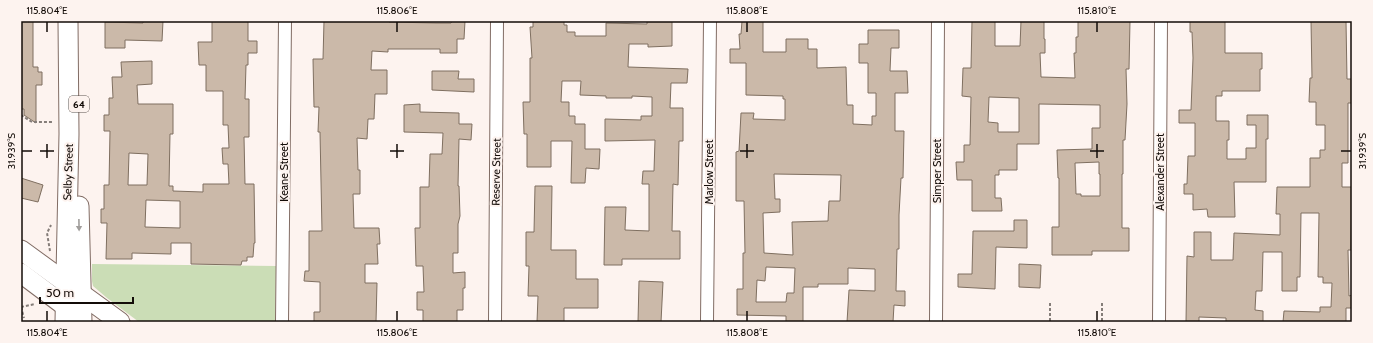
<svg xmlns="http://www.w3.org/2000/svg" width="1373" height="343" font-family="Cabin,sans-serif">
	<rect width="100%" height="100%" fill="#fdf3ef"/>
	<path fill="#cbddb6" d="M92,264L276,266L275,322H139L107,298L93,286L92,281Z"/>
	<g fill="#cbb9a9" stroke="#7f6f60" fill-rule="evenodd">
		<path d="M21,21H33V67H38V72H42V85H36V123L24,115V109H21Z"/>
		<path d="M143,21H163L162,41L125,40V48H105V22L143,23Z"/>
		<path d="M212,21H248V41H257V53H248V65H246L245,99H249V137H244L245,184H254L255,243H254L253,257H247V261H242L241,265L191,264V243H171V254L132,253V259H106L107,223H101V209H104V185H109L110,131H104V115H109V98H113L112,77H122L121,62L152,61V84L137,85L138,104H173V134H170L169,186H173V191L203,192V184H229L228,164H223L222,148H229L228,125H223V91H206V65H199L198,42H212ZM129,153L148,154L147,185H128ZM146,200L180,201V228L145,227Z"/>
		<path d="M324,21H389V22L436,23H451L452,21H465L464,39H457V53H440V49H388V52L372,51L371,70H387V94H375L374,119H368L367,139L357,138L358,170H360V194H353L354,228H379L380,244H377L378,264H365V283H377L376,322H314V312H320V282L304,281L305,271H309V231H322L320,132H318L319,107H314L313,59H323Z"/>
		<path d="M533,21H564V25H567V32H575V36H606V23L647,24V21H672V46L648,47V44H629L628,67L688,69L687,83H671L670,108H683V141H679L678,185L673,184L672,231H680V259H622V265H604L605,207H626L625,230L649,231V184H642L643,171H654L655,140L605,141V119L641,120V116H652V97L632,96V98H606V96L580,95L581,81H562L561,102H569V116H575V124H585V149H600L599,169L586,168L585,183H571L572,141H551V167H527V134H524L523,102H530V58H532L530,27H533Z"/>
		<path d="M742,21H763V52H786V39H808V49H817V68L846,67L847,105H853V124L872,125V116H876V93H868V63H859V44H868V30H899V48H891L890,71H907L908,93H895V131H904L903,178H901L899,215V249H897L896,291H905V306L894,305L893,322H847L849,290L875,291V269L848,268V284H818V287H803V322H786V316L737,315V289H743V253H745L744,201H736V152L739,151L741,113H754L753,119L785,120V99H783V96L746,95V63H730V49H740L739,34H741ZM774,174L841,175L840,201H829L828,221L792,222L793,255L764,253L763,213L780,212V199H775ZM766,267L795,268L794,293H787L786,302H756L757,280L765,281Z"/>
		<path d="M972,21H995V46H1020L1021,21H1044V39H1045V53H1040L1041,77L1075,78L1074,53H1076V37H1078V21H1130L1129,69H1126L1127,104L1125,140H1123V174H1122V228H1129V251H1092V255H1052V227H1059V178H1058L1057,150L1092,149V128H1100V105L1039,104V144H1017V170H999V175H995V198H1001L1002,211H972V180H957L956,162H964V145H970L971,97L962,96L963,68H971ZM989,97L1019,98V132H998V123L988,122ZM1099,162V174H1100V196H1081V194H1076L1075,163Z"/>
		<path d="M1190,21H1225V53H1262V69H1260V91H1222V96H1216V121H1229V140H1227V159H1246V148H1256V125H1247V115H1268V139H1266V182H1234L1235,217H1208L1207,209L1193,210V194H1184V184H1187L1188,156H1195V123H1179V110H1191L1193,58L1192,32H1190Z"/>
		<path d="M1311,21H1346L1347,79H1352V103H1348V163H1342V187H1352L1351,250H1348L1349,296L1352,295V308H1346V322H1283L1284,311L1320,312V307H1331L1332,283H1323V277H1318L1319,213H1301L1300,277H1297V291H1282V252H1263L1262,291H1256L1255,310L1263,311V322H1226V318L1199,317V322H1186L1187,256L1194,257V232H1211V260H1233L1234,233L1280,235V214H1276L1277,187H1310V158H1320V150H1325V125H1316V102H1309L1310,78H1312Z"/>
		<path d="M432,71H459L458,79H474V92L432,90Z"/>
		<path d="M420,104V112L459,113V124H472L471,140L459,139L458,186H459L460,216L458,224V253H453V273L465,272V288H463V310H457V322H423V310H417V292H424L423,266H416L415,228H420V187H429L430,154H442L443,133L404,132V105Z"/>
		<path d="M21,178L43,185L38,202L21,198Z"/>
		<path d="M535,186H552L551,250H576V279H598V308H564V322H537L538,296H528L529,266H526V232H534Z"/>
		<path d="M1014,220H1027V248L996,247L995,289L958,287V274H972L973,231H1014Z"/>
		<path d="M1019,264L1041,265L1040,288L1019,287Z"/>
		<path d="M639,281L663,282L661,322H638Z"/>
	</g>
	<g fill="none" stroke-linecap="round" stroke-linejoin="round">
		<defs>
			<g id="street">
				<path d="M282,322L285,21"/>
				<path d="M495,322L497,21"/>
				<path d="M707,322L710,21"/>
				<path d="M936,322L938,21"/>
				<path d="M1159,322L1161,21"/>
			</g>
			<g id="primary">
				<path d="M79,206L82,322"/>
				<path d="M21,250L120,322"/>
				<path d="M21,273L73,312"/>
				<path d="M65,322L69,134L68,21"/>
			</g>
		</defs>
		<use href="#street" stroke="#816c64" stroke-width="14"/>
		<use href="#primary" stroke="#816c64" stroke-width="21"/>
		<g stroke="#857d79" stroke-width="2" stroke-dasharray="3 2" stroke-linecap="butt">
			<path d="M21,115L32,122H53"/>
			<path d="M50,251L47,233L51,225"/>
			<path d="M1050,303V322"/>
			<path d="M1102,303V322"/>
			<path d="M21,307L35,304"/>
			<path d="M21,307L24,318"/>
		</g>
		<use href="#street" stroke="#fff" stroke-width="12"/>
		<use href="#primary" stroke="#fff" stroke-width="19"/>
	</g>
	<defs><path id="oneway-solid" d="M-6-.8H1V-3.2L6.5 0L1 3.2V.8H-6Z"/></defs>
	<use fill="#a19e9c" href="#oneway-solid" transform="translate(79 225) rotate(89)"/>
	<path fill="none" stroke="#130c08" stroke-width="1.5" d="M47,22V32M397,22V32M747,22V32M1097,22V32M47,144V158M397,144V158M747,144V158M1097,144V158M22,151H32M40,151H54M390,151H404M740,151H754M1090,151H1104M1341,151H1351M47,311V321M397,311V321M747,311V321M1097,311V321"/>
	<g text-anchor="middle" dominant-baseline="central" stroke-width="4" stroke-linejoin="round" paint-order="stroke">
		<rect fill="#fdf3ef" stroke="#59514d" stroke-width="1" x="69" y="96" width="20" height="16" rx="3"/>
		<g font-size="10" font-weight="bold" fill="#130c08">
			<text x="79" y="104">64</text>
		</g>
		<g font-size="11" fill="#130c08" stroke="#fdf3ef">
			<text transform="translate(937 171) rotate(-90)">Simper Street</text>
			<text transform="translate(68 172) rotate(-88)">Selby Street</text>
			<text transform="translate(284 172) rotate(-90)">Keane Street</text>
			<text transform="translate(496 172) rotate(-89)">Reserve Street</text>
			<text transform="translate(709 172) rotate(-90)">Marlow Street</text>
			<text transform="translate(1160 172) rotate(-90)">Alexander Street</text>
		</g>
	</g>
	<rect width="1373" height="343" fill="none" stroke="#fdf3ef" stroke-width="44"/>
	<path d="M40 297v6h93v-6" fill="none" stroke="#130c08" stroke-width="2"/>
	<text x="46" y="297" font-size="12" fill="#130c08" stroke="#fdf3ef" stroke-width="3" paint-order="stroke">50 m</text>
	<rect x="22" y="22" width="1329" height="299" fill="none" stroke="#130c08" stroke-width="1.5"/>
	<g font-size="10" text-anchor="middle" fill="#130c08">
		<text x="47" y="14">115.804°E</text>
		<text x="397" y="14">115.806°E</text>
		<text x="747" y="14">115.808°E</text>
		<text x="1097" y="14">115.810°E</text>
		<text transform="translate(11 151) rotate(-90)" y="4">31.939°S</text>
		<text transform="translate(1362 151) rotate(-90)" y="4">31.939°S</text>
		<text x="47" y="336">115.804°E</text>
		<text x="397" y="336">115.806°E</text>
		<text x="747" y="336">115.808°E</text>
		<text x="1097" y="336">115.810°E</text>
	</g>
</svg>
